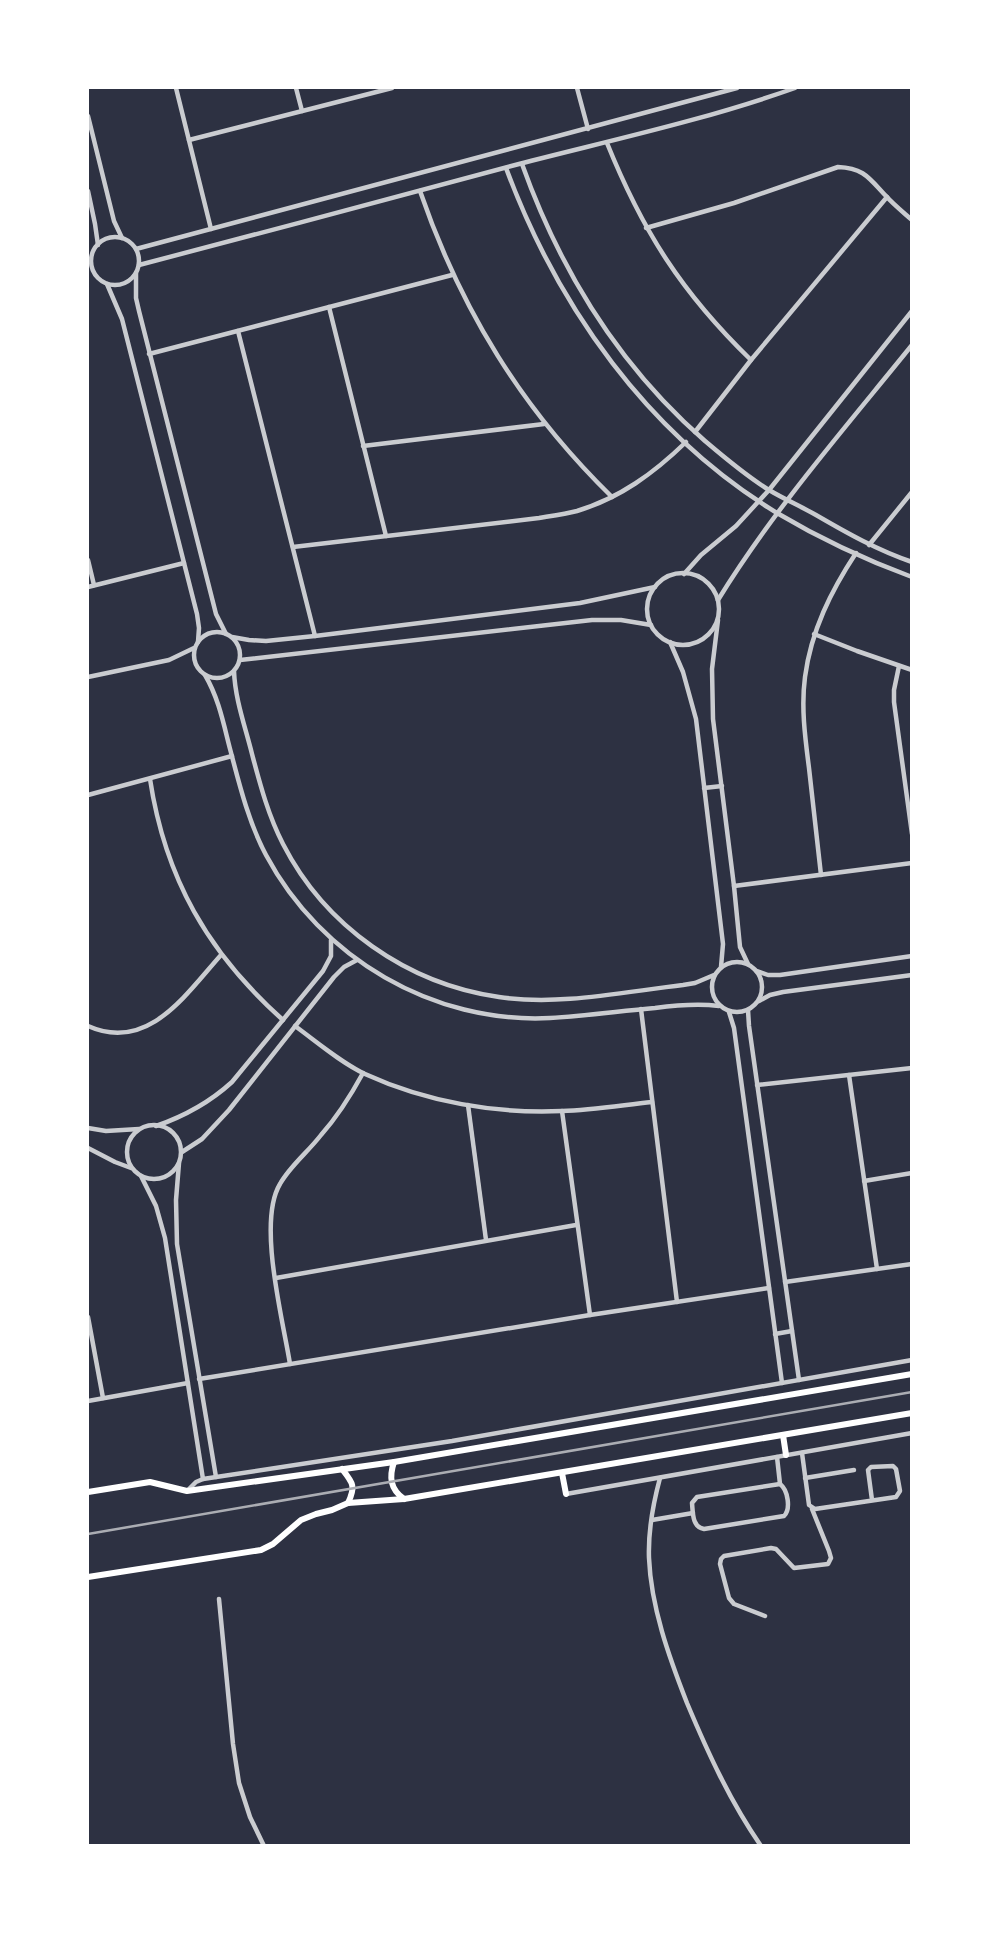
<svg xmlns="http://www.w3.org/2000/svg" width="999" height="1933" font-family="'PT Sans Narrow',sans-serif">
	<rect width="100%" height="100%" fill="#2d3142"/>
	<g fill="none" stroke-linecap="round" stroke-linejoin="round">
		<g stroke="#caccd0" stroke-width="4.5">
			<path d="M176,88L211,229"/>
			<path d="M296,88L302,111"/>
			<path d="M577,88L588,129"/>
			<path d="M88,116L114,221L122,238"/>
			<path d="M189,140L392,88"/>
			<path d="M607,143C643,232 682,293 751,360"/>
			<path d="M522,164C560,270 619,366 705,441C725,458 746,476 769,490C784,499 800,506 816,515C847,533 877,550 912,562"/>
			<path d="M506,168C558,308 648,434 777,513C819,538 866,560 912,577"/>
			<path d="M88,191L95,224L98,245"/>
			<path d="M420,191C461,310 522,409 612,497"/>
			<path d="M646,228L734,203L838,167C864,168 869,178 886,196C894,205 903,212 912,220"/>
			<circle cx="115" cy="261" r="24"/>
			<path d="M136,249L737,88"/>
			<path d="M139,265C266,232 392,198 519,164C612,140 705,120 795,88"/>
			<path d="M136,273V298L139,311L216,614L226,634"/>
			<path d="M107,284L122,319L197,614L199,628L198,642"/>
			<path d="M329,307L386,536"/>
			<path d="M238,331L315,636"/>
			<path d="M149,354L452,275"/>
			<path d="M695,432L751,360L887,197"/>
			<path d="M363,446L544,424"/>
			<path d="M869,545L912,492"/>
			<path d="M293,547L539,518C551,516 565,514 577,511C620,498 654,473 686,442"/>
			<path d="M88,560L94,585"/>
			<circle cx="683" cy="609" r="36"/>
			<path d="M684,574L701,555L736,526L769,490L912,311"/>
			<path d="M88,587L184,563"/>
			<path d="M718,600C774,509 845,428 912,345"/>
			<path d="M718,620L712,669L713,719L734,886L740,947L748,964"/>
			<circle cx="217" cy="655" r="23"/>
			<path d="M814,634L857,651L912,670"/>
			<path d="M232,637L249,640L266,641L315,636L580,603L655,587"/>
			<path d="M670,642L683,672L696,719L723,944L721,967"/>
			<path d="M240,660L592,620H621L651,625"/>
			<path d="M899,666L894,690V702L912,834"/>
			<path d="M234,671C235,699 245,726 252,754C260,784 268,815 283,844C325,926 407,984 499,997C559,1006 623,992 683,985L695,983L714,975"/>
			<path d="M205,675C218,697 223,721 229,745C239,783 248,821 266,855C321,958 433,1024 550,1018C585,1016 620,1011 655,1008C677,1005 697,1003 719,1006"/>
			<path d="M88,677L169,660L194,648"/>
			<path d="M150,779C165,878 208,953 283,1020"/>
			<path d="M704,788L722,786"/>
			<path d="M88,795L232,756"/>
			<path d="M821,875C817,839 813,804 809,768C805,737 801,707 805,677C811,631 831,591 856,553"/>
			<path d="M734,886L912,863"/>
			<circle cx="737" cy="987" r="25"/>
			<path d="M757,971L768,975H780L912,956"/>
			<path d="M759,1001L770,995L783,992L912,975"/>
			<path d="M641,1009L677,1302"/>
			<path d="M748,1010L749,1026L799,1380"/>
			<path d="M729,1012L734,1028L782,1383"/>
			<path d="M88,1026C148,1053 186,994 221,955"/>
			<path d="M295,1026C317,1042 340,1062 365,1074C426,1102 496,1114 562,1111C592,1110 623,1105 652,1102"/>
			<path d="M849,1075L877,1269"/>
			<path d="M757,1085L912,1068"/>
			<path d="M468,1105L486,1240"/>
			<path d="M562,1111L590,1315"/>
			<circle cx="154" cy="1152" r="27"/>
			<path d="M156,1126C185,1116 209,1103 232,1082L323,971L331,956V940"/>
			<path d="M88,1128L106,1131L139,1129"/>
			<path d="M88,1148L115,1162L131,1168"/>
			<path d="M182,1152L202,1139L229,1110L334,977L344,967L357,960"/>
			<path d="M179,1163L176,1200L177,1244L216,1477"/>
			<path d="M141,1176L156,1206L165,1238L203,1479"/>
			<path d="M864,1181L912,1173"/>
			<path d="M276,1278L576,1225"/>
			<path d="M785,1282L912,1264"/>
			<path d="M88,1317L103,1398"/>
			<path d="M775,1334L792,1331"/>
			<path d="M290,1364C283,1320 257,1222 280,1184C290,1166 308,1152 321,1135C338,1116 351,1095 363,1073"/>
			<path d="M199,1379L590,1315L769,1288"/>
			<path d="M88,1401L188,1383"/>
			<path d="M802,1453L809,1505L815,1509L896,1497L900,1491L896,1469L893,1466L871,1467L868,1470L872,1500"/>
			<path d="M777,1457L780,1484"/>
			<path d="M660,1478C653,1504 648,1531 649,1558C651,1607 669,1657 687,1703C708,1753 730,1801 761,1846"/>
			<path d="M805,1478L854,1470"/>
			<path d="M780,1484C788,1490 791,1509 784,1516L704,1529C692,1527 693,1513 692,1503L697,1497Z"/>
			<path d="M188,1490L196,1482L203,1479L452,1441L912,1360"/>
			<path d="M566,1494L912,1433"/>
			<path d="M652,1520L693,1513"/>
			<path d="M219,1599L233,1744L239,1783L250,1817L264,1846"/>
			<path d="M765,1616L734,1604L729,1598L720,1564L721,1559L724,1556L771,1548L776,1549L794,1568L828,1564L831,1558L829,1551L812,1509"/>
		</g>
		<g stroke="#fff" stroke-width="6">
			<path d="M783,1435L786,1455"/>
			<path d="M394,1462C389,1477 390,1489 404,1499"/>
			<path d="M342,1469C353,1483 356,1486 348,1503"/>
			<path d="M562,1473L566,1494"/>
			<path d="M88,1492L150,1482L187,1491L394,1462L912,1374"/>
			<path d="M88,1577L261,1550L273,1544L301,1520L316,1514L332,1510L348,1503L404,1499L912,1413"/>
		</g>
		<path stroke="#abadb3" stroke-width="2.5" d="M88,1534L912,1392"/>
	</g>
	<rect width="999" height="1933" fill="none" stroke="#ffffff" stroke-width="178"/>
</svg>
